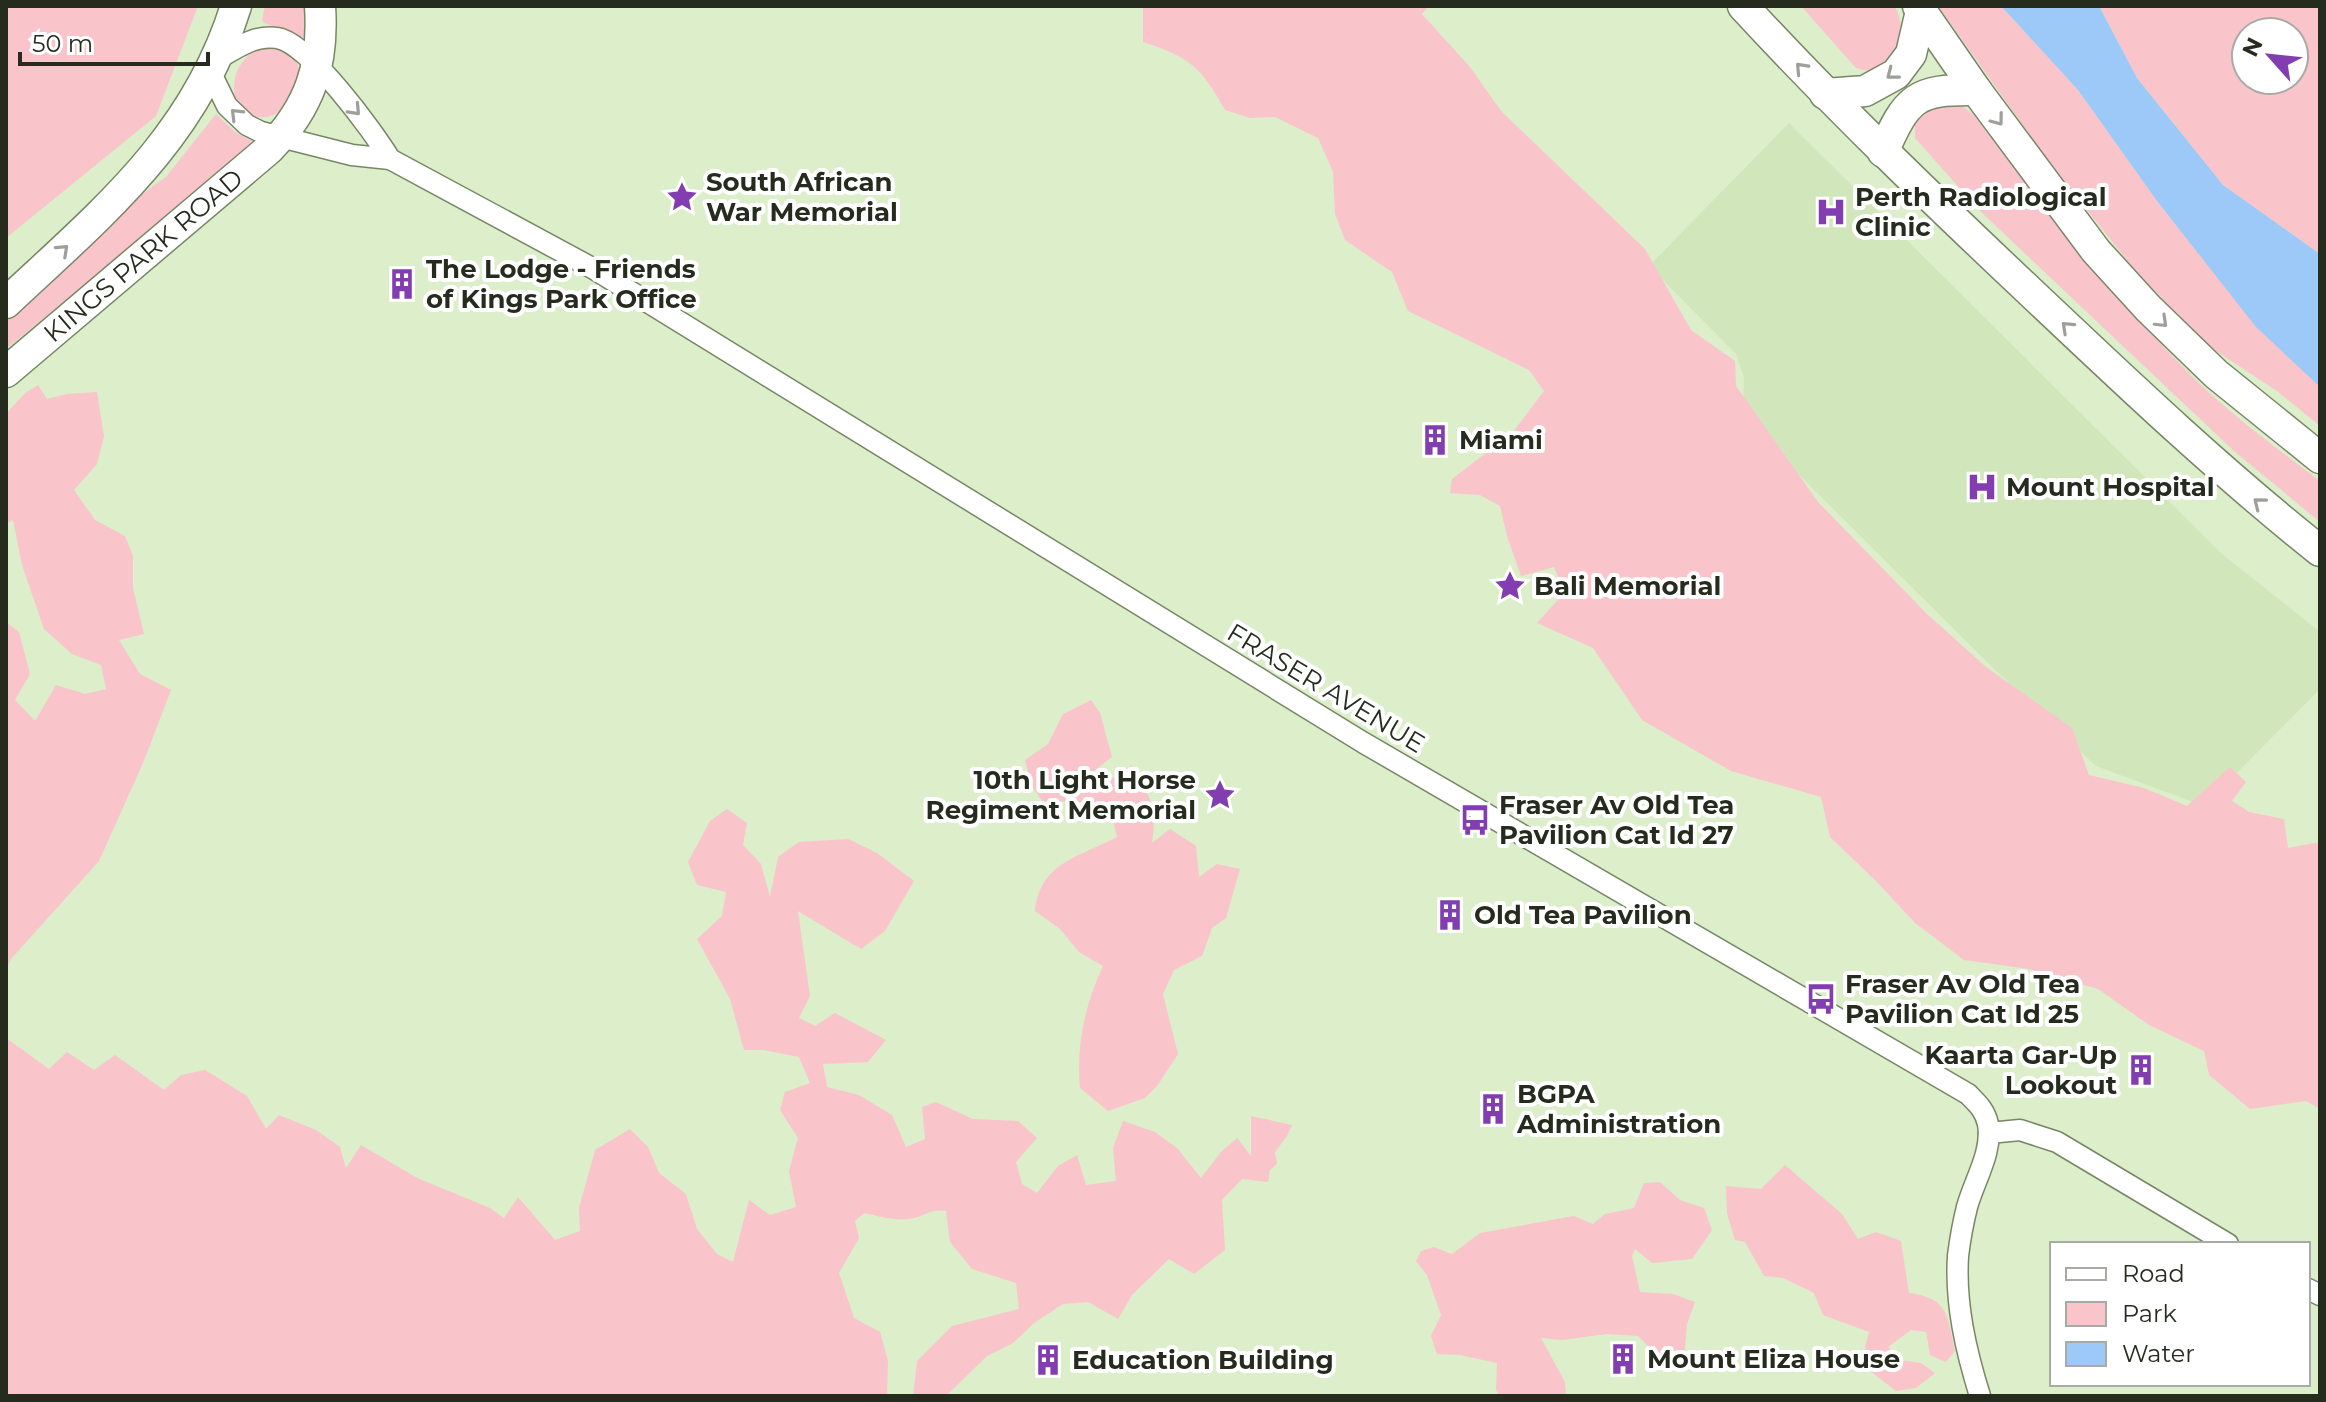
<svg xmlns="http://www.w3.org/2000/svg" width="2326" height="1402" font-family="Montserrat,sans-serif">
	<rect width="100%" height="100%" fill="#dceeca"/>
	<path fill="#d1e6bb" d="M1789,123L2222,554L2320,632V689L2204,806L2096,766L1983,658L1743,419L1744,377L1736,354L1649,266Z"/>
	<g fill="#fac4cb" fill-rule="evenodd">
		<path d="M6,6H198L156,116L6,238Z"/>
		<path d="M265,6H306V38L264,23L262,20Z"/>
		<path d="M1143,6H1429L1422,14L1470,67L1501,111L1645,249L1691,330L1735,361L1736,386L1818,502L1927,614L1986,667L2072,728L2089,775L2144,788L2187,806L2230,767L2246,782L2232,801L2249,812L2284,819L2288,848L2320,842V1109L2306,1101L2250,1109L2209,1075L2204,1051L2149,1025L2098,989L2029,969L1964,960L1915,923L1876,881L1830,837L1821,797L1731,771L1642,720L1593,648L1537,623L1565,592L1554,567L1521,576L1507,536L1500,506L1480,495L1450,493L1452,479L1513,432L1544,391L1529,370L1408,311L1392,272L1345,240L1335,214L1333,172L1318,138L1275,117L1250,118L1225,110C1201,67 1190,57 1143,42Z"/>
		<path d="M1801,6H1895C1908,38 1902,55 1872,72L1856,68Z"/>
		<path d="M1938,6H2001L2078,90L2157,201L2256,326L2320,387V426L2277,391L2207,345L2135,270L2057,173Z"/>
		<path d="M2099,6H2320V254L2223,185L2137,78ZM2246,32H2294V80H2246Z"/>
		<path d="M270,45C277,48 288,50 293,56C313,78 278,143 237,106C228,77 240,53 270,45Z"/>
		<path d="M1958,103L1974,115C2041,202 2107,289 2184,368C2224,410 2274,446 2320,481V522L2234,451L1980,211L1915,138V121L1928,105Z"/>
		<path d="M216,114L235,132L252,141L249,149L6,349V322L138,197L166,177Z"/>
		<path d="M38,385L47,399L67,394L97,392L104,436L97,464L74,490L95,520L125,536L133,556V588L144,634L119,640L140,674L171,690L143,763L99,861L11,959L6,970V622L19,632L30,674L15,700L35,721L56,685L85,694L106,689L101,665L72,654L44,629L22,565L13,520L6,524V414L25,393Z"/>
		<path d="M1091,700L1100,713L1112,757L1091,773L1118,779L1131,765C1150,795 1157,807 1152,843L1170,829L1196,846L1199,877L1217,864L1240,869L1226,918L1212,928L1202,956L1174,970L1163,994L1178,1054L1157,1086L1145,1098L1108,1111L1080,1088C1076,1045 1085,1005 1103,966L1079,952L1060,929L1035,911C1040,862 1080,857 1117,837L1112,817L1071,798L1047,808L1031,785L1025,760L1048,744L1063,714Z"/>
		<path d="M727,809L747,823L743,845L761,864L770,897L778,857L799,842L848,839L877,853L914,881L885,931L861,949L798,911L810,996L799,1018L815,1026L835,1013L886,1040L868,1062L823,1064L827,1087L859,1095L892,1115L906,1147L925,1139L922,1107L936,1102L973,1119L1018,1121L1037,1138L1016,1162L1022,1184L1037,1193L1058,1166L1077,1155L1086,1185L1116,1181L1113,1148L1123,1121L1155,1132L1177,1148L1201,1178L1221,1152L1237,1138L1251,1156V1116L1292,1125L1287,1136L1275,1152L1277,1164L1270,1170L1268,1182L1242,1179L1222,1200L1225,1250L1194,1274L1169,1259L1132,1295L1118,1319L1088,1302L1063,1304L1034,1323L1013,1343L987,1356L946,1396H913L917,1361L952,1326L1019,1309L1016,1283L972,1269L950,1242L946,1211C931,1208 923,1217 909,1219C894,1221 878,1216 864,1213L855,1221L859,1238L839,1273L854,1318L880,1332L888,1361L887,1396H6V1038L49,1069L67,1052L94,1070L115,1055L164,1090L181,1075L205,1070L247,1096L266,1129L279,1115L316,1130L340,1147L346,1168L361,1145L417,1178L490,1208L504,1218L518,1197L555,1240L580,1231L579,1208L595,1150L630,1129L648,1147L659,1173L686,1194L697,1229L717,1254L733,1262L749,1200L770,1215L796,1207L789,1171L798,1138L780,1110L785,1092L810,1083L799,1057L764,1050H744L730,999L697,939L722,916L726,892L697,885L688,862L710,821Z"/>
		<path d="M1785,1165L1842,1214L1858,1239L1876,1232L1901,1241L1909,1293C1949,1298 1947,1316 1955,1351L1946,1362L1930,1355L1926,1332L1911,1330L1888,1347L1900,1360L1921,1363L1935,1373L1916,1388L1896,1391L1870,1371L1865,1347L1869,1332L1823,1315L1814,1293L1783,1278L1764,1276L1745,1242L1735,1240L1727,1213L1726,1186L1761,1189Z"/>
		<path d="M1660,1182L1680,1200L1704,1208L1712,1230L1692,1259L1652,1263L1635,1249L1632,1256L1640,1292L1673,1294L1695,1302L1687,1324L1684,1360L1661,1359L1638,1336L1607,1334L1562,1340L1541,1338L1565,1382L1566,1396H1500L1496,1390L1497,1363L1460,1355L1437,1354L1431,1336L1441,1315L1427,1275L1416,1261L1421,1251L1434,1247L1452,1254L1480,1233L1574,1216L1593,1224L1605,1214L1634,1208L1644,1183Z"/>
	</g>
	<path fill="#9cc9f8" d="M2001,6H2099L2137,78L2223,185L2320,254V387L2256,327L2157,201L2078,90Z"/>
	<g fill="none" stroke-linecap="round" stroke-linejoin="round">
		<defs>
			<g id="minor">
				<path d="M214,61C234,50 254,34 277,38C308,42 373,131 390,159"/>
				<path d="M210,71L227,106L247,125L261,132L352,155L390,159L594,269L1364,743L1968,1094C1977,1103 1985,1110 1988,1124C1993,1152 1974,1181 1967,1207C1963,1223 1960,1240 1958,1256C1955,1304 1966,1351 1980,1396"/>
				<path d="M1989,1133L2020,1130L2057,1142L2228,1244"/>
				<path d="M2308,1289L2320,1295"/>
			</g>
			<g id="primary">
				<path d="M1743,6C1838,109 1938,205 2040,301C2131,387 2222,473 2320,551"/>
				<path d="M1918,6L1976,90L2096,251L2148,308L2216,374L2320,458"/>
				<path d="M1825,94L1865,91L1896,74L1911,54L1921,11"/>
				<path d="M1883,152C1907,98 1915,89 1976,90"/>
				<path d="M6,303C103,212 195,138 236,6"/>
				<path id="s1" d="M6,372L269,149C310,107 324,65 320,6"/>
			</g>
		</defs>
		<use href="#minor" stroke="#778766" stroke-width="23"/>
		<use href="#primary" stroke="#778766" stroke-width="33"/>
		<use href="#minor" stroke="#fff" stroke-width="20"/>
		<use href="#primary" stroke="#fff" stroke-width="30"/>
	</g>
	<defs><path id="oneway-chevron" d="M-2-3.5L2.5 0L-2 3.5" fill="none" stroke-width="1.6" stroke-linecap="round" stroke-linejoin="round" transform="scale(2)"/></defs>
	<g stroke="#9da09a">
		<use href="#oneway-chevron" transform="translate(1801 68) rotate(-133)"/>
		<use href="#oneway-chevron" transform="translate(1892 74) rotate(142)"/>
		<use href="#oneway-chevron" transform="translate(355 110) rotate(47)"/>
		<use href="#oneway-chevron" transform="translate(236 114) rotate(-135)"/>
		<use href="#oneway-chevron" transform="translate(1998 120) rotate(53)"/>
		<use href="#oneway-chevron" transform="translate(63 250) rotate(-43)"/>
		<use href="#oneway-chevron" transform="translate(2162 322) rotate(44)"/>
		<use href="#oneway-chevron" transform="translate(2067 327) rotate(-137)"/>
		<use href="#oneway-chevron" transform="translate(2259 503) rotate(-141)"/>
	</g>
	<defs>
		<symbol id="sight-bare" viewBox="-9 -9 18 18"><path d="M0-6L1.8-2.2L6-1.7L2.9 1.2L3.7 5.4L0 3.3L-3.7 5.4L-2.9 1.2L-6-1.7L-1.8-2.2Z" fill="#823db0" stroke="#fff" stroke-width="2.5" paint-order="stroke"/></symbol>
		<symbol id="hospital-bare" viewBox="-9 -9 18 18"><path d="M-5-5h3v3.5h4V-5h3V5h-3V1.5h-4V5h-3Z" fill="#823db0" stroke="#fff" stroke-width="2.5" paint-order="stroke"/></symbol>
		<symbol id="building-bare" viewBox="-9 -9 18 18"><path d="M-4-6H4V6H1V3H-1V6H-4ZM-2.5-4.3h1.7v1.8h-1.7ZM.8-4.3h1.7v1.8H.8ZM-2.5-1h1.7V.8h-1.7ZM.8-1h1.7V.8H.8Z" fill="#823db0" stroke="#fff" stroke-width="2.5" paint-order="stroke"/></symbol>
		<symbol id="bus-bare" viewBox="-9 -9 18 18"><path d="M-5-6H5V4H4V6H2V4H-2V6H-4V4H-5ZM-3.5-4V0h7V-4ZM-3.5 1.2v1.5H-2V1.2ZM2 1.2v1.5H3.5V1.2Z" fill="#823db0" stroke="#fff" stroke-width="2.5" paint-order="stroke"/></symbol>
	</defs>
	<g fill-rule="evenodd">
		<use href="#sight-bare" x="660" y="175" width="44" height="44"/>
		<use href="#hospital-bare" x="1809" y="190" width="44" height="44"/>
		<use href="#building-bare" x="380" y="262" width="44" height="44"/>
		<use href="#building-bare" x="1413" y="418" width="44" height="44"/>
		<use href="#hospital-bare" x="1960" y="465" width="44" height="44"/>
		<use href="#sight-bare" x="1488" y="564" width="44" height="44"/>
		<use href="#sight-bare" x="1198" y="773" width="44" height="44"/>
		<use href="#bus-bare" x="1453" y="798" width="44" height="44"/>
		<use href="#building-bare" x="1428" y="893" width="44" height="44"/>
		<use href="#bus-bare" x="1799" y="977" width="44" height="44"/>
		<use href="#building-bare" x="2119" y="1048" width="44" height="44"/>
		<use href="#building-bare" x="1471" y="1087" width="44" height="44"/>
		<use href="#building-bare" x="1601" y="1337" width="44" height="44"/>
		<use href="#building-bare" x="1026" y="1338" width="44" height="44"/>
	</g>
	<g text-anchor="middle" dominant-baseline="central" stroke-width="8" stroke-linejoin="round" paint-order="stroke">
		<g font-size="26" font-weight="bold" fill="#252c1e" stroke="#fff" text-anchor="start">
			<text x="706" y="182">South African<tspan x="706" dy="30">War Memorial</tspan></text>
			<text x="1855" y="197">Perth Radiological<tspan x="1855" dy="30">Clinic</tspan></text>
			<text x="426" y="269">The Lodge - Friends<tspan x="426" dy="30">of Kings Park Office</tspan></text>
			<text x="1459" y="440">Miami</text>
			<text x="2006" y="487">Mount Hospital</text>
			<text x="1534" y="586">Bali Memorial</text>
			<text x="1196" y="780" text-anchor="end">10th Light Horse<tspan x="1196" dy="30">Regiment Memorial</tspan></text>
			<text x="1499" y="805">Fraser Av Old Tea<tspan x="1499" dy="30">Pavilion Cat Id 27</tspan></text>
			<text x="1474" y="915">Old Tea Pavilion</text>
			<text x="1845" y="984">Fraser Av Old Tea<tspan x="1845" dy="30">Pavilion Cat Id 25</tspan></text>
			<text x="2117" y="1055" text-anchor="end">Kaarta Gar-Up<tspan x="2117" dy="30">Lookout</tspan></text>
			<text x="1517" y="1094">BGPA<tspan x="1517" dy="30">Administration</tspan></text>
			<text x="1647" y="1359">Mount Eliza House</text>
			<text x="1072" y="1360">Education Building</text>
		</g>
		<g font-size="26" fill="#252c1e" stroke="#fff">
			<text stroke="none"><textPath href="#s1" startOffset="180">KINGS PARK ROAD</textPath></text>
			<text transform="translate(1326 688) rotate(31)">FRASER AVENUE</text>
		</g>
	</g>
	<rect width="2326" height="1402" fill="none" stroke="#252c1e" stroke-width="16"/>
	<rect x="2050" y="1242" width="260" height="144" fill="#ffffff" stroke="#a8aba5" stroke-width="2"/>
	<rect x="2066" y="1268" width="40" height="12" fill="#ffffff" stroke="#a8aba5" stroke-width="2"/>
	<text x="2122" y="1282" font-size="24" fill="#252c1e">Road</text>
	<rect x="2066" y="1302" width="40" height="24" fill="#fac4cb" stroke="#a8aba5" stroke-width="2"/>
	<text x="2122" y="1322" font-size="24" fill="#252c1e">Park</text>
	<rect x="2066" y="1342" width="40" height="24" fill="#9cc9f8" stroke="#a8aba5" stroke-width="2"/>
	<text x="2122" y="1362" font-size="24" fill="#252c1e">Water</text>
	<g transform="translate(2270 56) rotate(297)"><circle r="38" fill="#ffffff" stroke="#a8aba5" stroke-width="2"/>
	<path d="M0-6L14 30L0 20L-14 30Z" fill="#823db0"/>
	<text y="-12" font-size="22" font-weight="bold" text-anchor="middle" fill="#252c1e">N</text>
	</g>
	<path d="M20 52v12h188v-12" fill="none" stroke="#252c1e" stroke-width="4"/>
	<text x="32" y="52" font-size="24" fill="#252c1e" stroke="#ffffff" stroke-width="6" paint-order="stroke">50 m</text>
</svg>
